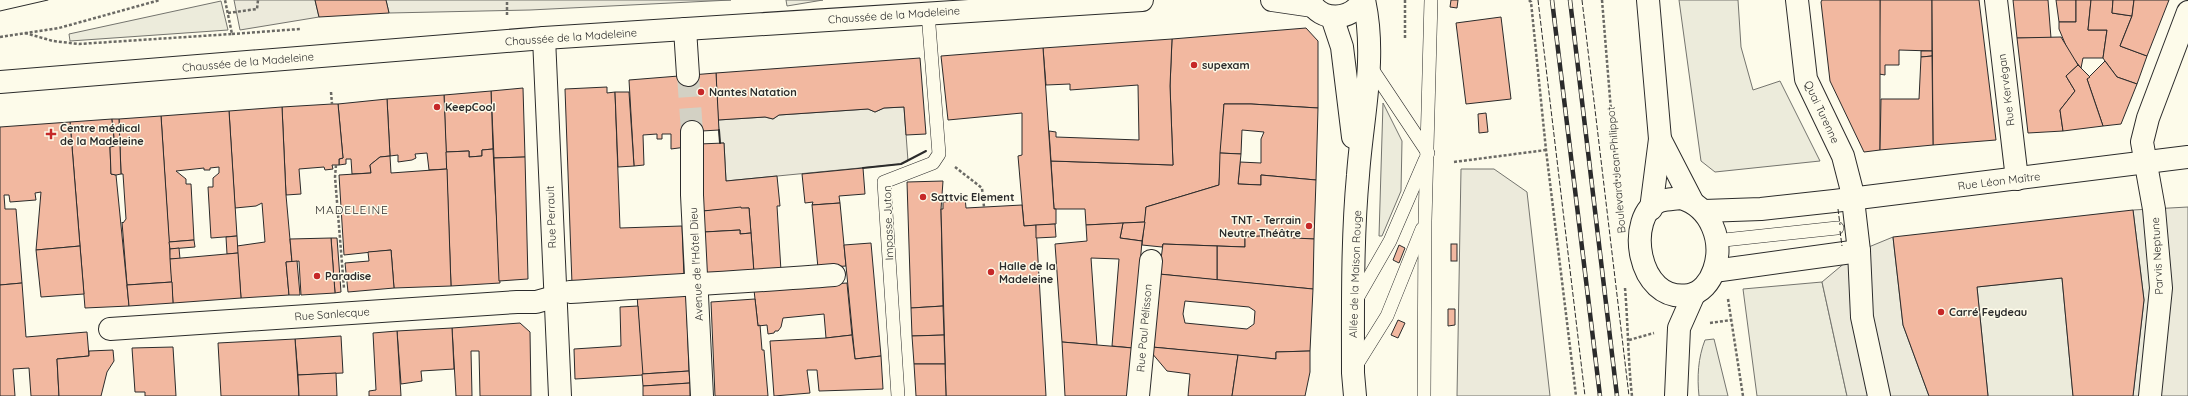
<svg xmlns="http://www.w3.org/2000/svg" width="2188" height="396" font-family="Quicksand,sans-serif">
	<rect width="100%" height="100%" fill="#fdfbea"/>
	<g fill="#ecebdb" stroke="#74746e">
		<path d="M786,0H823L787,6Z"/>
		<path d="M1679,0H1738L1741,47L1753,90L1780,81L1820,161L1715,172L1701,161Z"/>
		<path d="M221,1L228,30L70,41L69,34Z"/>
		<path d="M1383,103L1402,141L1401,191L1382,236H1379Z"/>
		<path d="M2062,278L2073,396H1988L1977,287Z"/>
		<path d="M1822,282L1847,396H1757L1743,289Z"/>
		<path d="M1714,339L1728,396H1699C1697,377 1698,358 1705,340Z"/>
	</g>
	<g fill="#eceadb" stroke="#74746e">
		<path d="M234,0H315L319,17L240,30Z"/>
		<path d="M386,0H731L530,10L389,13Z"/>
		<path d="M904,107L908,161L901,164L726,181L724,143H720L718,120L765,117L773,119L779,115L868,109L875,112L884,108Z"/>
		<path d="M1461,169H1494L1527,192L1550,396H1457Z"/>
		<path d="M2188,207V396H2133L2144,300L2133,210Z"/>
		<path d="M1893,237L1903,325L1929,396H1847L1822,282L1859,251Z"/>
	</g>
	<g fill="#f2b8a0" stroke="#2b2b2b" fill-rule="evenodd">
		<path d="M315,0H386L389,13L319,17Z"/>
		<path d="M1451,0H1458L1457,8L1450,7Z"/>
		<path d="M1880,0H1932V51L1899,50V65H1885V75L1879,74Z"/>
		<path d="M1880,0V150L1864,152L1830,81L1821,2L1822,0Z"/>
		<path d="M1932,0H1979L1996,140L1933,145Z"/>
		<path d="M2013,0H2048L2051,38H2017Z"/>
		<path d="M2056,0H2076V22H2059Z"/>
		<path d="M2076,0H2091L2088,30H2107L2103,58H2083L2081,68L2069,53L2059,29V22H2076Z"/>
		<path d="M2091,0H2113L2112,13L2132,16L2120,46L2147,56L2137,84L2117,77L2105,61L2103,58L2107,30H2088Z"/>
		<path d="M2113,0H2134L2132,16L2112,13Z"/>
		<path d="M2134,0H2169L2147,56L2120,46L2132,16Z"/>
		<path d="M1501,17L1511,99L1466,104L1456,23Z"/>
		<path d="M1306,28L1318,41V108L1251,104H1224L1219,185L1146,207L1145,222L1086,225L1085,209H1054L1051,161L1173,165L1170,86L1172,39Z"/>
		<path d="M2061,37L2078,65L2066,76L2075,91L2060,110L2063,131L2028,133L2017,38Z"/>
		<path d="M1172,39L1170,86L1173,165L1051,161L1049,131L1056,132V137L1139,140L1138,85L1070,90V84L1046,85L1043,48Z"/>
		<path d="M1043,48L1054,209H1056V224L1024,226L1018,156L1022,155V113L948,120L941,56Z"/>
		<path d="M1921,51H1932V56L1921,57Z"/>
		<path d="M1932,56L1933,145L1880,150L1881,99H1919L1921,57Z"/>
		<path d="M920,58L926,134L906,135L904,107L884,108L875,112L868,109L779,115L773,119L765,117L718,120L716,73Z"/>
		<path d="M2105,61L2117,77L2137,84L2121,124L2103,126L2087,79Z"/>
		<path d="M2078,65L2090,77L2087,79L2103,126L2063,131L2060,110L2075,91L2066,76Z"/>
		<path d="M716,73L719,130L685,132L686,147L671,149V134H662V139H657V134L643,135L644,165L634,166L629,80Z"/>
		<path d="M607,87V93L615,92L620,228L682,226L684,278L572,284L565,89Z"/>
		<path d="M523,88L525,157L494,158L491,91Z"/>
		<path d="M491,91L493,149L482,150V156L469,157V151L446,152L444,95Z"/>
		<path d="M615,92H629L634,166L618,167Z"/>
		<path d="M444,95L447,169L429,170L427,153L415,154L416,158L412,160L398,162V155L390,156L387,99Z"/>
		<path d="M387,99L390,156L380,157L370,165L371,173L352,174L351,159H346V164L339,165V159L343,158L338,104Z"/>
		<path d="M332,104H338L343,158L339,159V165H332L333,169L325,170L324,167L299,169L301,194L286,195L282,107Z"/>
		<path d="M1224,104H1251L1318,108L1316,180L1261,175V185L1238,184L1240,162L1261,163V139L1264,132L1242,130L1241,154L1220,153Z"/>
		<path d="M282,107L286,195L292,262H286L289,295L241,298L237,246L265,242L262,203L256,206L235,208L229,111Z"/>
		<path d="M229,111L237,236L211,238L208,187H213V178L219,173V167L210,168V170H204V168L176,171L186,179V184H191L194,240L169,242L161,116Z"/>
		<path d="M1486,113L1488,132L1479,133L1478,114Z"/>
		<path d="M161,116L172,282L127,285L122,222L123,223L126,219L123,174H121L119,119Z"/>
		<path d="M112,119L115,146L110,147L111,174L116,175L129,306L85,308L70,122Z"/>
		<path d="M112,119H119L121,174L116,175L111,174L110,147L115,146Z"/>
		<path d="M70,122L80,246L36,250L41,192L35,193L36,200L10,202L9,195H4L5,209H16L22,283L0,285V127Z"/>
		<path d="M724,143L726,181L777,176L780,206H777L781,271L754,273L749,208L703,211L699,144Z"/>
		<path d="M493,149L500,283L451,286L446,152L469,151V157L482,156V150Z"/>
		<path d="M1220,153L1241,154L1238,184L1261,185V175L1316,180L1314,239L1245,237V247L1163,244L1162,247L1142,245L1146,207L1219,185Z"/>
		<path d="M390,156L391,173L447,169L451,286L394,288L391,250L344,255L339,175L371,173L370,165L380,157Z"/>
		<path d="M525,157L528,279L499,281L494,158Z"/>
		<path d="M863,168L865,194L839,196L840,203L812,205L813,202L805,203L802,174Z"/>
		<path d="M943,181L941,209L943,306L911,308L907,182Z"/>
		<path d="M965,197L966,208L1022,205L1024,226L1036,225L1046,396H946L941,209H943V202L952,201V198Z"/>
		<path d="M840,203L846,266L818,268L812,205Z"/>
		<path d="M741,207V208H749L751,233L740,234V230L704,232L703,211Z"/>
		<path d="M2133,210L2144,300L2133,396H2073L2062,278L1977,287L1988,396H1929L1903,325L1893,237Z"/>
		<path d="M1145,222L1142,241L1120,238L1123,223Z"/>
		<path d="M1123,223L1120,238L1142,241L1133,348L1112,346L1119,259L1091,258L1097,345L1062,342L1055,244L1087,241L1086,225Z"/>
		<path d="M1055,224L1056,237L1036,238V225Z"/>
		<path d="M740,230V234L751,233L754,273L706,276L704,232Z"/>
		<path d="M237,236L238,253L227,254L226,237Z"/>
		<path d="M1259,236L1314,239L1313,289L1217,280V246L1245,247V237Z"/>
		<path d="M331,238H337L341,292L335,293Z"/>
		<path d="M331,238L335,293L301,295L299,261L292,262L290,239Z"/>
		<path d="M194,240L195,247L170,249L169,242Z"/>
		<path d="M871,243L881,356L855,359L844,245Z"/>
		<path d="M1163,244L1217,246V280L1159,274Z"/>
		<rect x="1451" y="244" width="6" height="17"/>
		<path d="M1399,245L1405,248L1399,263L1393,260Z"/>
		<path d="M80,246L84,294L41,297L36,250Z"/>
		<path d="M179,248L180,259H170V249Z"/>
		<path d="M391,250L394,288L348,292L345,263L369,261L368,252Z"/>
		<path d="M238,253L241,298L173,303L170,259Z"/>
		<path d="M297,261L300,295H289L286,262Z"/>
		<path d="M1159,274L1313,289L1310,351L1276,352V359L1152,347ZM1185,301L1249,307L1255,311L1254,324L1247,329L1185,323L1183,314Z"/>
		<path d="M172,282L173,303L129,306L127,285Z"/>
		<path d="M22,283L26,337L87,332L89,356L57,359L59,396H31L29,368L13,369L15,396H0V285Z"/>
		<path d="M847,283L852,335L826,338L824,314L783,318L781,327L778,331H775L774,333L768,334L767,325L758,326L754,290Z"/>
		<path d="M686,290L689,371L642,374L637,294Z"/>
		<path d="M755,299L758,326L760,325L762,350H764L768,396H715L711,302Z"/>
		<path d="M638,306L643,375L575,379L574,349L621,346L620,307Z"/>
		<path d="M943,306L944,335L912,336L911,308Z"/>
		<path d="M1448,309H1455V325L1448,326Z"/>
		<path d="M1398,320L1405,323L1398,338L1391,335Z"/>
		<path d="M520,323L530,332L531,396H480L479,351H471L472,396H456L452,328Z"/>
		<path d="M452,328L454,369L421,371L422,381L401,384L397,331Z"/>
		<path d="M397,331L401,396H369V391L376,390L373,333Z"/>
		<path d="M852,335L855,359L881,356L883,389L819,391L817,370H807L810,393L774,396L770,341L826,338Z"/>
		<path d="M944,335L945,364H914L912,336Z"/>
		<path d="M341,336L343,373L298,375L295,339Z"/>
		<path d="M295,339L299,396H221L218,343Z"/>
		<path d="M1062,342L1133,348L1129,396H1065Z"/>
		<path d="M173,347L176,396H145V392H135L132,348Z"/>
		<path d="M1152,347L1238,355L1232,396H1188L1190,374L1167,371L1151,352Z"/>
		<path d="M113,350L114,361L107,372L101,396H59L57,359L89,356V351Z"/>
		<path d="M1310,351V372L1305,396H1232L1238,355L1276,359V352Z"/>
		<path d="M914,364H945L946,396H916Z"/>
		<path d="M689,371L690,383L643,386L642,374Z"/>
		<path d="M336,373L337,396H299L298,375Z"/>
		<path d="M690,383V396H643V386Z"/>
	</g>
	<g fill="none" stroke-linecap="round" stroke-linejoin="round">
		<path stroke="#d3d1c4" stroke-width="22" stroke-dasharray="22 11" stroke-linecap="butt" d="M688,75L692,132"/>
		<defs>
			<g id="lane">
				<path d="M1370,66L1428,153"/>
				<path d="M1715,241L1837,228"/>
				<path d="M1355,302L1390,241L1425,160"/>
				<path d="M1354,369L1387,316L1422,229"/>
				<path d="M898,396L884,182L933,163L939,154L928,13"/>
				<path d="M1424,396L1425,221L1431,0"/>
			</g>
			<g id="street">
				<path d="M1797,0L1806,79L1843,156L1852,191L1859,251L1862,317L1879,396"/>
				<path d="M1996,0L2017,179"/>
				<path d="M1332,17L1342,47L1353,137"/>
				<path d="M685,29L688,75"/>
				<path d="M544,38L560,396"/>
				<path d="M692,132V195L702,396"/>
				<path d="M1704,211L1761,209L1834,201L2188,157"/>
				<path d="M1714,271L1859,251"/>
				<path d="M570,292C658,286 746,282 834,275"/>
				<path d="M110,329L517,302H536L554,297"/>
				<path d="M1138,396L1151,261"/>
				<path d="M1355,396L1353,373C1353,307 1352,240 1358,175C1362,117 1377,58 1364,0"/>
				<path d="M2150,396L2161,288L2154,209L2142,142L2148,118L2188,12"/>
			</g>
			<g id="secondary">
				<path d="M1272,0L1313,6"/>
				<path d="M1309,0C1321,23 1351,21 1363,0"/>
				<path d="M1648,0L1660,139L1651,209"/>
				<path d="M0,82L544,38L1142,0"/>
				<path d="M1660,139L1692,201"/>
				<path d="M1681,198C1711,207 1724,241 1714,270C1710,282 1701,293 1689,295C1636,304 1625,214 1660,201C1667,199 1675,199 1681,198Z"/>
				<path d="M1676,396L1679,328L1694,294"/>
			</g>
		</defs>
		<use href="#lane" stroke="#2b2b2b" stroke-width="14"/>
		<use href="#street" stroke="#2b2b2b" stroke-width="24"/>
		<use href="#secondary" stroke="#2b2b2b" stroke-width="24"/>
		<g stroke="#6a6964" stroke-width="2.5" stroke-dasharray="3 2" stroke-linecap="butt">
			<path d="M1529,0L1531,2L1546,150L1576,396"/>
			<path d="M1602,0L1619,209"/>
			<path d="M228,13L257,9L258,0"/>
			<path d="M507,15V0"/>
			<path d="M25,33L53,41L79,44L232,34L225,0"/>
			<path d="M232,34L300,29"/>
			<path d="M0,37L59,28L160,0"/>
			<path d="M1405,38V0"/>
			<path d="M331,92L332,104"/>
			<path d="M1454,162L1546,150"/>
			<path d="M336,165L335,177L344,288"/>
			<path d="M955,167L982,188L984,207"/>
			<path d="M1625,288C1628,324 1628,360 1632,396"/>
			<path d="M1728,299L1743,396"/>
			<path d="M1710,323L1731,320"/>
			<path d="M1629,340L1654,333"/>
		</g>
		<use href="#lane" stroke="#fdfbea" stroke-width="13"/>
		<use href="#street" stroke="#fdfbea" stroke-width="22"/>
		<use href="#secondary" stroke="#fdfbea" stroke-width="22"/>
		<path stroke="#2b2b2b" stroke-width="1" d="M0,11L48,0"/>
		<defs>
			<g id="rail">
				<path d="M1552,0L1600,396"/>
				<path d="M1570,0L1617,396"/>
			</g>
		</defs>
		<use href="#rail" stroke="#2b2b2b" stroke-width="4.5"/>
		<use href="#rail" stroke="#fdfbea" stroke-width="3" stroke-dasharray="9" stroke-linecap="butt"/>
		<g stroke="#2b2b2b" stroke-width="1" stroke-dasharray="5 2" stroke-linecap="butt">
			<path d="M1538,0L1585,396"/>
			<path d="M1582,0L1629,396"/>
			<path d="M1838,209L1840,225"/>
			<path d="M1840,231L1842,246"/>
		</g>
		<g stroke="#2b2b2b" stroke-width="2">
			<path d="M719,130L720,143"/>
			<path d="M863,168L901,164L926,151"/>
		</g>
	</g>
	<g fill="#c62828" stroke="#fdfbea" stroke-width="1.5">
		<circle cx="1194" cy="65" r="4"/>
		<circle cx="701" cy="92" r="4"/>
		<circle cx="437" cy="107" r="4"/>
		<path d="M49 128h4v4h4v4h-4v4h-4v-4h-4v-4h4z"/>
		<circle cx="923" cy="197" r="4"/>
		<circle cx="1309" cy="226" r="4"/>
		<circle cx="991" cy="272" r="4"/>
		<circle cx="317" cy="276" r="4"/>
		<circle cx="1941" cy="312" r="4"/>
	</g>
	<g text-anchor="middle" dominant-baseline="central" stroke-width="3" stroke-linejoin="round" paint-order="stroke">
		<g font-size="11" fill="#2b2b2b" stroke="#fdfbea">
			<text transform="translate(894 15) rotate(-4)">Chaussée de la Madeleine</text>
			<text transform="translate(571 37) rotate(-4)">Chaussée de la Madeleine</text>
			<text transform="translate(248 62) rotate(-5)">Chaussée de la Madeleine</text>
			<text transform="translate(2006 90) rotate(-97)">Rue Kervégan</text>
			<text transform="translate(1822 112) rotate(65)">Quai Turenne</text>
			<text transform="translate(1616 170) rotate(-95)">Boulevard Jean Philippot</text>
			<text transform="translate(1999 181) rotate(-7)">Rue Léon Maître</text>
			<text transform="translate(551 217) rotate(-92)">Rue Perrault</text>
			<text transform="translate(888 223) rotate(-92)">Impasse Juton</text>
			<text transform="translate(2157 256) rotate(-93)">Parvis Neptune</text>
			<text transform="translate(696 264) rotate(-93)">Avenue de l'Hôtel Dieu</text>
			<text transform="translate(1355 274) rotate(-88)">Allée de la Maison Rouge</text>
			<text transform="translate(332 314) rotate(-4)">Rue Sanlecque</text>
			<text transform="translate(1144 328) rotate(-85)">Rue Paul Pélisson</text>
		</g>
		<g font-size="11" font-weight="bold" fill="#2b2b2b" stroke="#fdfbea" text-anchor="start">
			<text x="1202" y="65">supexam</text>
			<text x="709" y="92">Nantes Natation</text>
			<text x="445" y="107">KeepCool</text>
			<text x="60" y="128">Centre médical<tspan x="60" dy="13">de la Madeleine</tspan></text>
			<text x="931" y="197">Sattvic Element</text>
			<text x="1301" y="220" text-anchor="end">TNT - Terrain<tspan x="1301" dy="13">Neutre Théâtre</tspan></text>
			<text x="999" y="266">Halle de la<tspan x="999" dy="13">Madeleine</tspan></text>
			<text x="325" y="276">Paradise</text>
			<text x="1949" y="312">Carré Feydeau</text>
		</g>
		<g font-size="12" letter-spacing="1" fill="#2b2b2b" stroke="#fdfbea">
			<text x="352" y="209">MADELEINE</text>
		</g>
	</g>
</svg>
